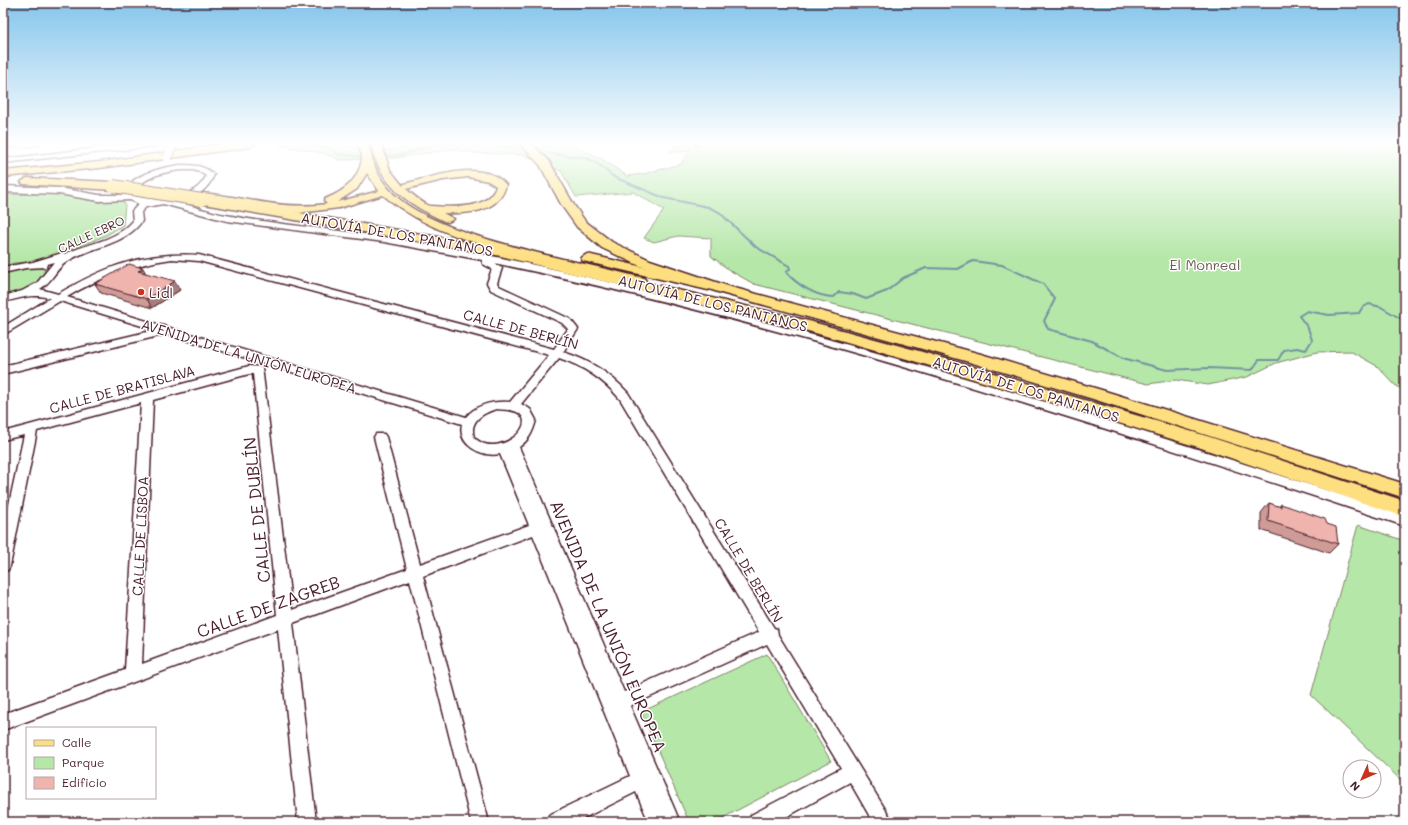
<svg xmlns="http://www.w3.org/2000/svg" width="1408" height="825" font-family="Mali,sans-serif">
	<rect width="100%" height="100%" fill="#fff"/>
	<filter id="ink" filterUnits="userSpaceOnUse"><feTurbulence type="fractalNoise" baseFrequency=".025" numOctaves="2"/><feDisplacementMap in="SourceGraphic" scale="8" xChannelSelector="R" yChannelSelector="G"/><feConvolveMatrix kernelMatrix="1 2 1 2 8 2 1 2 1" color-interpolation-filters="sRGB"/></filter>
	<g filter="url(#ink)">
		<g fill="#b5e7a8" stroke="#80836a">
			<path d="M286,144H324L387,150L422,144H569L599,157L627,176L643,174L681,164L691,148L684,152H669L678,144H699L694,147L705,144H1405V391L1395,385L1377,366L1350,351L1317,352L1276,363L1247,377L1208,385L1176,380L1148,384L754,284L729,270L711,256V238L678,236L654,242L644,238L664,210L633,192L576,197L561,171L524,155L474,153L452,149L396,158L340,160L323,153L278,145Z"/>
			<path d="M54,194L99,202L123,200L125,205L123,225L107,235L53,257L42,261L14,263L3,267V195Z"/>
			<path d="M37,267L44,269L45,277L31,289L3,297V272L15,269Z"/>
			<path d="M1358,525L1405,541V784L1311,695Z"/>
			<path d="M767,654L831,761L715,822H689L641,712Z"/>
		</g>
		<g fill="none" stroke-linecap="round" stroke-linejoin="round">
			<g stroke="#7592a2" stroke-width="2">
				<path d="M300,144L330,148L335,151L336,154L364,157"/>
				<path d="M473,144L478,146L517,147"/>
				<path d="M3,148L31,147L42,144"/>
				<path d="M549,153L587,158L598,164L614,177L664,198L708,207L719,212L756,247L789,266L790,269L786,272C797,285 817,297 834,297L839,292L853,294L866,299L887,291L903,278L926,268L958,269L973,261L1002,265L1043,284L1055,299L1044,321L1048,329L1092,341L1123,358L1167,370L1209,368L1252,370L1259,360H1278L1284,350L1297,348L1306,350L1312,340L1308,328L1299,316L1307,311L1329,315L1359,313L1362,308L1369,304L1381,307L1405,321"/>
				<path d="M383,156L401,155L438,144"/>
			</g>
			<defs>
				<g id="minor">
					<path d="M133,144H162L158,146L3,163V159Z"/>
					<path d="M180,165C193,165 205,165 214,175C207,192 194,198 177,202C193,206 209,212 226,215C278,225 332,229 384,237C445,246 506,258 566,272C850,339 1128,425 1405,516V526C1105,428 804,327 494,263L502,268L497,283L499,286L570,319L578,329L563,352C589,360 610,373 628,393L774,628L777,629L778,635L893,822H873L850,782L777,822H749L751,815L841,768L767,644L630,706L680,822H649L636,792L576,822H547L549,815L630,776L533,535L423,576L489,822H471L410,580L293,623L316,822H298L278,629L3,730V714L125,670L141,403L37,431L10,566L8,570L3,572V532L24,435L3,440V432L249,366L262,367L292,610L407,569L374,437L376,434H384L386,437L420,564L529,525L500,454C482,458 457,445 462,424L167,334L3,374V366L155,330L60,301L3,335V327L50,298C31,293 22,298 3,302V296L22,291L37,283L54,262L47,264L46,267L26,268L3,273V267L33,262L62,253L65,254C88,243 116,241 133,221L132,211L139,204L130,200L99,201L59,194L3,192V186L59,188L99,195H126C125,175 165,167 180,165ZM180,170H193L200,172L206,176C196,199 156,204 134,195L133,193C143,177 163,172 180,170ZM163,204L227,221L384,242L482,260L483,264L492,269L487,283L491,290L562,323L568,329L554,349L199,255C143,252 106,266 58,294L40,289C52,282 56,268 68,261C92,246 124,246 142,221L141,212L146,207ZM172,259L199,261L549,355L510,402C493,401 477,404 466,417L67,297C101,277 134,264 172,259ZM559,358C583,366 603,379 620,399L759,632L624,692L519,447C529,440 533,432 536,420L530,409L521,404ZM249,374H253L277,615L142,664L153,400ZM496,409C504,410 514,409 520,414C537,428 494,460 474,437C469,421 483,413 496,409Z"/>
				</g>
				<g id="major">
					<path d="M358,144H368C372,161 376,174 388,188C419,225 501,243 546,255C579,263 612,270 644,278L646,281L640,285C608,277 577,269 545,261C484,246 432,235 383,195L339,208L299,213L272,211L219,202L187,199L182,196C186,191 196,193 202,193C247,197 279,210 327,204L324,201L325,199C345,191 357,181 362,160C363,156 359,148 358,144ZM367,173L379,191L337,202L357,189Z"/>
					<path d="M371,144H381L390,170L403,186L404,184C431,177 485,158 506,185C499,213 468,214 443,213L454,219L448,222L444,221C408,204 380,186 371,144ZM468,177L488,181L496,186C489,211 451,207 431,206C425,206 410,192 406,189L443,180Z"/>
					<path d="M587,254L708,282L714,286L708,290L583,261L581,258Z"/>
				</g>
				<g id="highway">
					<path d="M224,144H255L250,147L100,168L3,177V171L100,162Z"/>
					<path d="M520,144H532L549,161L574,205L585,221L612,242L650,260L731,287L981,354L1105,391L1405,484V498L1093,399L969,362L721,293L640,266L602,248L577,227L562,206L540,165Z"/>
					<path d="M27,178L113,182L119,186L113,190L23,184L21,182Z"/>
					<path d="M202,196L496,247L805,320L919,351L1210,437L1405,501V517L1198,447L907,359L801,329L496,255L198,203L196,200L198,197Z"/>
				</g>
			</defs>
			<use href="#minor" stroke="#4a1f2b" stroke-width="3"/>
			<use href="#major" stroke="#4a1f2b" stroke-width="3"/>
			<use href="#highway" stroke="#4a1f2b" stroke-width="3"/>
			<use href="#minor" fill="#fff" fill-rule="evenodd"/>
			<use href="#major" fill="#fedf80" fill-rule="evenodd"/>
			<use href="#highway" fill="#fedf80" fill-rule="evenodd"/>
			<defs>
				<path id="minor-bridge" d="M167,158L172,146"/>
				<path id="highway-bridge" d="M113,186L202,200"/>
			</defs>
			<use href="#minor-bridge" stroke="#4a1f2b" stroke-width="10" stroke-linecap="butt"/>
			<use href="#highway-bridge" stroke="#4a1f2b" stroke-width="14" stroke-linecap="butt"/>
			<use href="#minor-bridge" stroke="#fff" stroke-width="8"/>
			<use href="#highway-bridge" stroke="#fedf80" stroke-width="12"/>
		</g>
		<g fill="#ce9b96" stroke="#4a1f2b">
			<path d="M145,273L180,290L152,308L101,293L95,284Z"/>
			<path d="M1269,503L1279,507L1281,504L1338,544L1329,553L1261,530V513Z"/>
		</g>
		<g fill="#a87e7a" stroke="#4a1f2b">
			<path d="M143,268L148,277L138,271Z"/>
			<path d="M175,281L180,290L152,308L147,299Z"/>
		</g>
		<g fill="#f0b4af" stroke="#4a1f2b">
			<path d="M129,264L143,268L138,271L175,281L147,299L95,284Z"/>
			<path d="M1269,503L1281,507V504L1325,519L1327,524L1336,527L1338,544L1268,521Z"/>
		</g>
	</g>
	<linearGradient id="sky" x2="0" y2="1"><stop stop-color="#85c5ec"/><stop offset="0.55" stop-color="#fff"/><stop offset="1" stop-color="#fff" stop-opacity="0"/></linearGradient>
	<rect width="1408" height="260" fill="url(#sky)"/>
	<circle fill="#c8321e" stroke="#fff" stroke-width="1.5" cx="141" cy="292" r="4"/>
	<g text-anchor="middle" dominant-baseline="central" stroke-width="3" stroke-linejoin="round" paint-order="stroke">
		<g font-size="12" fill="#4a1f2b" stroke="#fff">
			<text transform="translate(91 234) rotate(-25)">CALLE EBRO</text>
		</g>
		<g font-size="14" fill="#4a1f2b" stroke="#fff">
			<text transform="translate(397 234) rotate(10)">AUTOVÍA DE LOS PANTANOS</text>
			<text transform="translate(713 303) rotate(14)">AUTOVÍA DE LOS PANTANOS</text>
			<text transform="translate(521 329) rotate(15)">CALLE DE BERLÍN</text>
			<text transform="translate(249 356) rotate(17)">AVENIDA DE LA UNIÓN EUROPEA</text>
			<text transform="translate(122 389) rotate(-15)">CALLE DE BRATISLAVA</text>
			<text transform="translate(1026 389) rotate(17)">AUTOVÍA DE LOS PANTANOS</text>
			<text transform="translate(140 536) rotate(-87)">CALLE DE LISBOA</text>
			<text transform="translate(749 570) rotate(59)">CALLE DE BERLÍN</text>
		</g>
		<g font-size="14" fill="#6a5b50" stroke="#fff">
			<text x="1205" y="264">El Monreal</text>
		</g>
		<g font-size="14" fill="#4a1f2b" stroke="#fff" text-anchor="start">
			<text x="149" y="292">Lidl</text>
		</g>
		<g font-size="17" fill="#4a1f2b" stroke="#fff">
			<text transform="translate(256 510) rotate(-96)">CALLE DE DUBLÍN</text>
			<text transform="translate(268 606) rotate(-20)">CALLE DE ZAGREB</text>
			<text transform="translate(609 626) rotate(67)">AVENIDA DE LA UNIÓN EUROPEA</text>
		</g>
	</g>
	<rect width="1408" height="825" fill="none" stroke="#fff" stroke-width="16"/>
	<rect x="8" y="8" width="1392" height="809" fill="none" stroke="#4a1f2b" stroke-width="1.5" filter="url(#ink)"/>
	<rect x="26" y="727" width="130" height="72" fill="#ffffff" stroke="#b7a5aa"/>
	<rect x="34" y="740" width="20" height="6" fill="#fedf80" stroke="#b7a5aa"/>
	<text x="62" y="747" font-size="12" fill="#4a1f2b">Calle</text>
	<rect x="34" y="757" width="20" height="12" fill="#b5e7a8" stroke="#b7a5aa"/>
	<text x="62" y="767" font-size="12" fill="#4a1f2b">Parque</text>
	<rect x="34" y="777" width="20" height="12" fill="#f0b4af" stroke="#b7a5aa"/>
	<text x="62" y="787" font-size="12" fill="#4a1f2b">Edificio</text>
	<g transform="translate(1362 779) rotate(225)"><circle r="19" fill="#ffffff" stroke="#b7a5aa"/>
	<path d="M0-3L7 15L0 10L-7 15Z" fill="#c8321e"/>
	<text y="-6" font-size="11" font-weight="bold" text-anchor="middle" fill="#4a1f2b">N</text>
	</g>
</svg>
